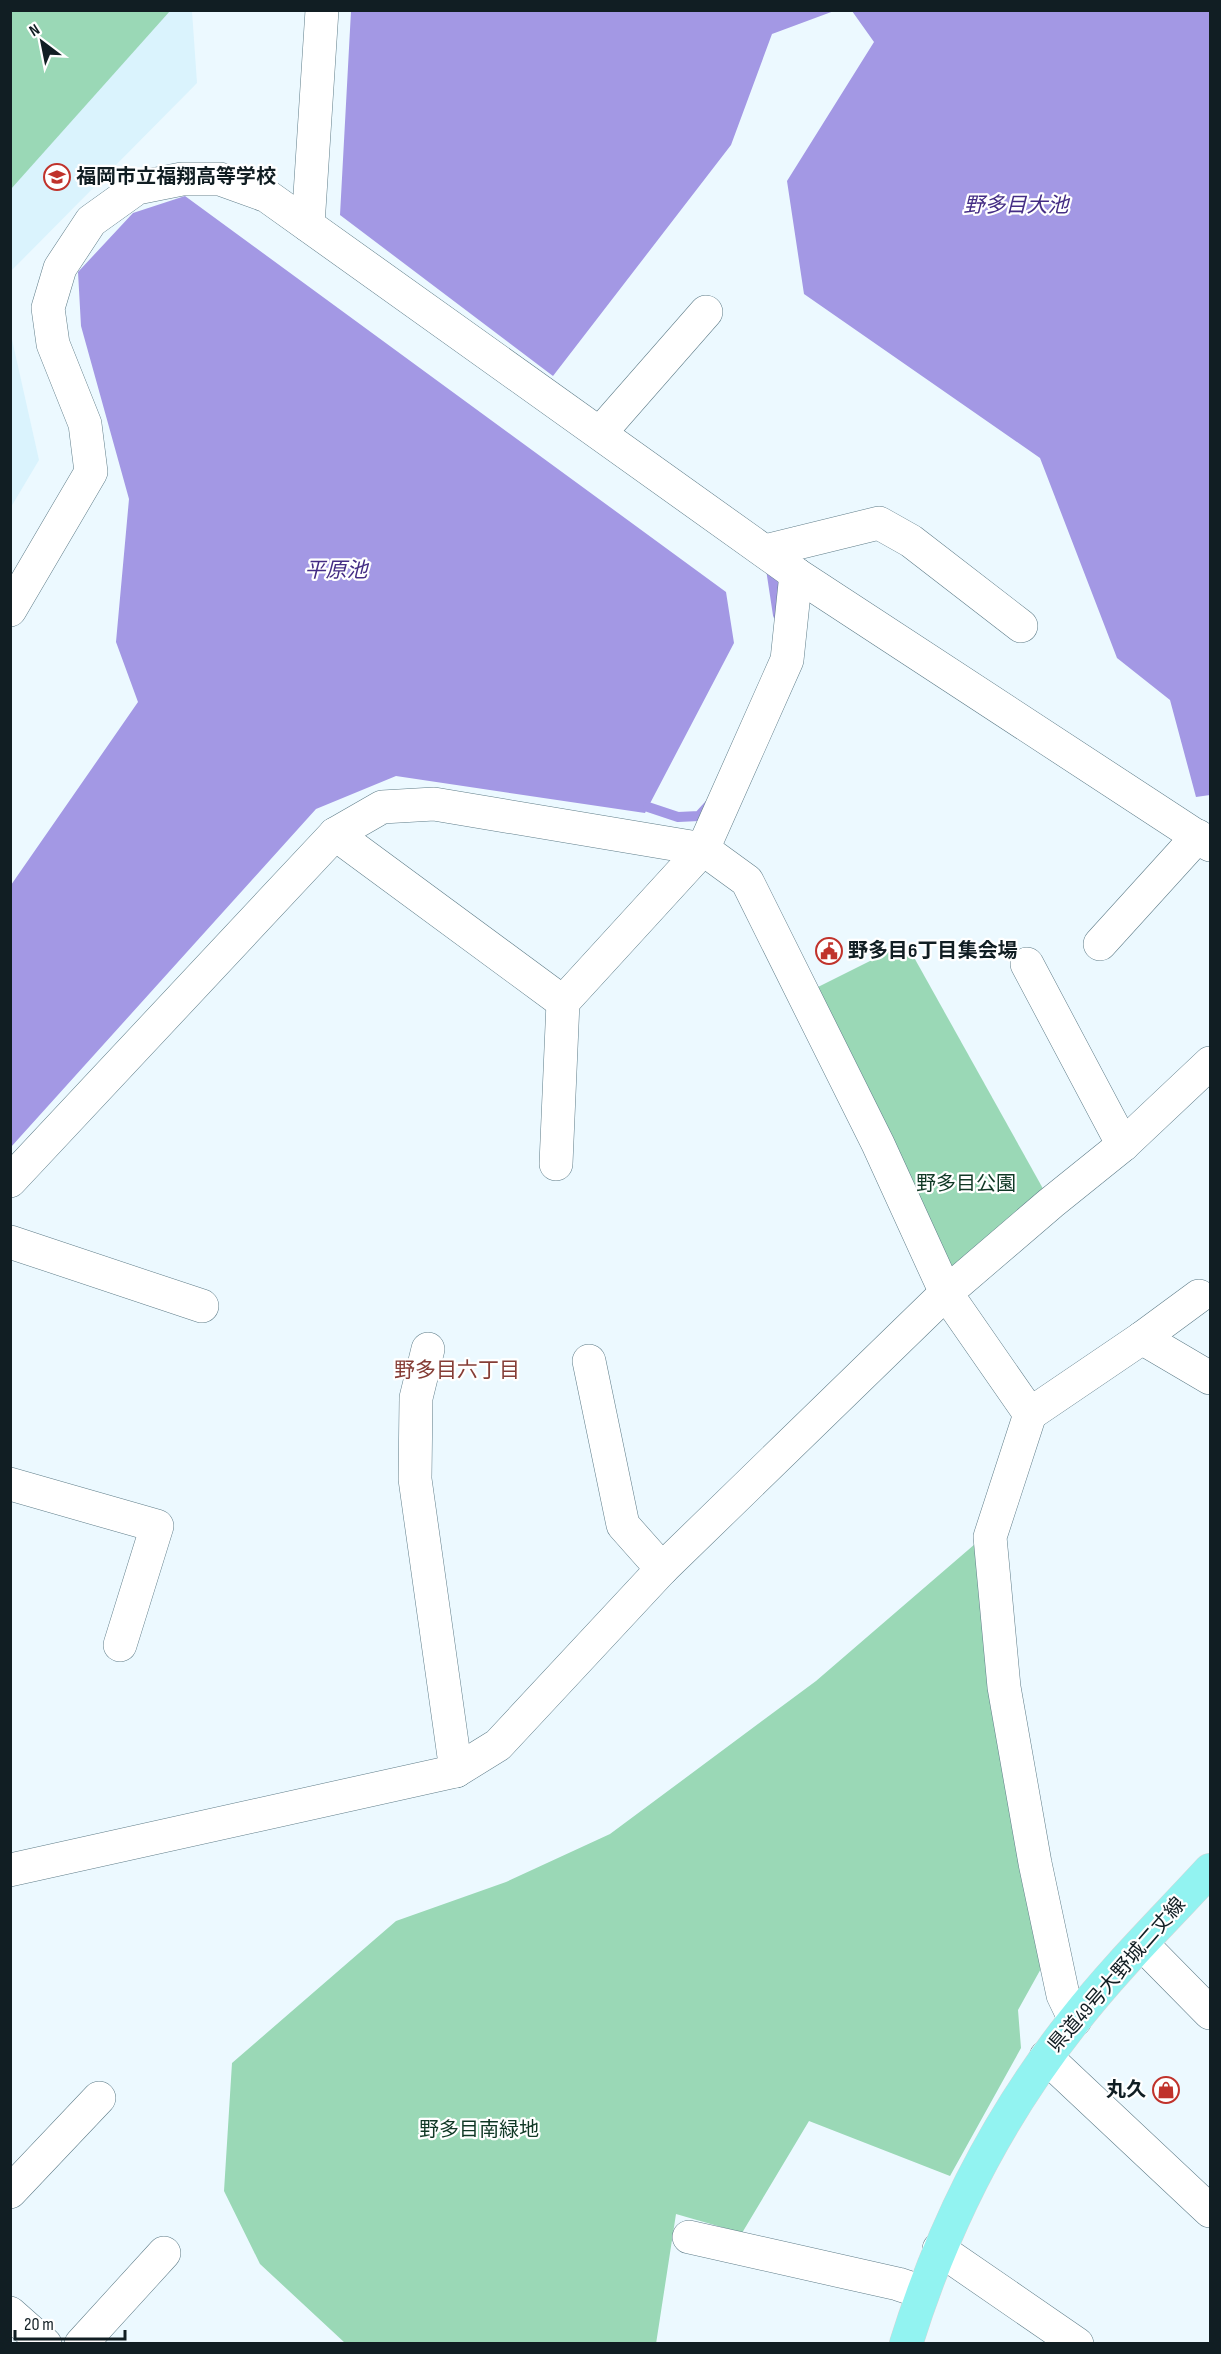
<svg xmlns="http://www.w3.org/2000/svg" width="1221" height="2354" font-family="'Sofia Sans Condensed','Noto Sans JP',sans-serif">
	<rect width="100%" height="100%" fill="#ecf9ff"/>
	<g fill="#daf3fd">
		<path d="M11,11H192L197,83L11,271Z"/>
		<path d="M11,335L39,460L11,507H10Z"/>
	</g>
	<g fill="#9ad8b6">
		<path d="M11,10L170,11L11,189L10,11Z"/>
		<path d="M906,943L1051,1203L946,1293L804,994Z"/>
		<path d="M975,1544L1043,1965L1018,2010L1021,2048L950,2176L809,2121L742,2233L676,2214L656,2344L345,2343L260,2264L224,2191L232,2063L396,1921L506,1882L610,1834L816,1681Z"/>
	</g>
	<g fill="#a398e4">
		<path d="M351,11V10L834,11L772,34L731,145L553,376L340,215Z"/>
		<path d="M852,11H1210V795L1196,797L1170,700L1117,658L1040,458L804,294L787,181L874,42Z"/>
		<path d="M185,196L726,592L734,643L645,813L396,776L316,809L11,1147V885L138,702L116,642L129,499L81,326L78,272L133,213Z"/>
	</g>
	<g fill="none" stroke-linecap="round" stroke-linejoin="round">
		<g stroke="#a398e4" stroke-width="10">
			<path d="M771,569L778,615"/>
			<path d="M648,807L678,817L699,816L710,804"/>
		</g>
		<defs>
			<g id="minor">
				<path d="M308,225L322,10"/>
				<path d="M600,433L706,312"/>
				<path d="M765,551L879,523L911,541L1021,626"/>
				<path d="M10,610L91,472L85,424L53,344L48,308L60,268L91,221L137,188L182,179H220L267,196L796,574L1210,845"/>
				<path d="M335,834L563,1002"/>
				<path d="M1100,944L1198,836"/>
				<path d="M1027,964L1123,1145"/>
				<path d="M556,1164L563,1002L703,849L787,660L796,574"/>
				<path d="M10,1181L335,834L382,807L434,804L703,849L747,881L878,1144L946,1293L1030,1414L1142,1338L1210,1378"/>
				<path d="M10,1242L202,1306"/>
				<path d="M1142,1338L1199,1296"/>
				<path d="M428,1349L416,1398L415,1479L456,1771"/>
				<path d="M589,1361L623,1525L662,1569"/>
				<path d="M1030,1414L990,1537L1004,1687L1035,1863L1063,1995L1075,2020"/>
				<path d="M10,1484L157,1526L120,1645"/>
				<path d="M10,1870L456,1771L498,1745L662,1569L946,1293L1051,1203L1123,1145L1210,1063"/>
				<path d="M1142,1944L1210,2013"/>
				<path d="M1046,2057L1210,2211"/>
				<path d="M10,2192L99,2098"/>
				<path d="M689,2237L898,2284L922,2292"/>
				<path d="M939,2249L1077,2344"/>
				<path d="M10,2313L45,2344"/>
				<path d="M81,2344L164,2253"/>
			</g>
			<path id="major" d="M906,2344C942,2228 998,2117 1073,2022C1115,1968 1164,1920 1210,1870"/>
		</defs>
		<use href="#minor" stroke="#5f7d89" stroke-width="34"/>
		<use href="#major" stroke="#d4d6d7" stroke-width="34"/>
		<use href="#minor" stroke="#fff" stroke-width="33"/>
		<use href="#major" stroke="#92f3f1" stroke-width="33"/>
	</g>
	<defs>
		<symbol id="school-ring" viewBox="-11 -11 22 22"><circle r="9.5" fill="#fff" stroke="#c0322b" stroke-width="1.5"/><path d="M0-5L7-2L0 1L-7-2ZM-4 1L0 2.5L4 1V4Q0 6-4 4Z" fill="#c0322b"/></symbol>
		<symbol id="civic-ring" viewBox="-11 -11 22 22"><circle r="9.5" fill="#fff" stroke="#c0322b" stroke-width="1.5"/><path d="M-.6-6.5H3V-4.5H.6V-3L4-1V1h2V6H-6V1h2V-1L-.6-3ZM-1.2 2.5V6h2.4V2.5Z" fill="#c0322b"/></symbol>
		<symbol id="shop-ring" viewBox="-11 -11 22 22"><circle r="9.5" fill="#fff" stroke="#c0322b" stroke-width="1.5"/><path d="M-5-2.5h2.3a2.7 3.5 0 0 1 5.4 0H5L5.5 6h-11ZM-1.5-2.5h3a1.5 2.3 0 0 0-3 0Z" fill="#c0322b"/></symbol>
	</defs>
	<g fill-rule="evenodd">
		<use href="#school-ring" x="42" y="162" width="30" height="30"/>
		<use href="#civic-ring" x="814" y="936" width="30" height="30"/>
		<use href="#shop-ring" x="1151" y="2075" width="30" height="30"/>
	</g>
	<g text-anchor="middle" dominant-baseline="central" stroke-width="4.5" stroke-linejoin="round" paint-order="stroke">
		<g font-size="20" font-weight="bold" fill="#111e23" stroke="#fff" text-anchor="start">
			<text x="76" y="177">福岡市立福翔高等学校</text>
			<text x="848" y="951">野多目6丁目集会場</text>
			<text x="1146" y="2090" text-anchor="end">丸久</text>
		</g>
		<g font-size="20" fill="#103825" stroke="#fff">
			<text x="966" y="1184">野多目公園</text>
			<text x="479" y="2130">野多目南緑地</text>
		</g>
		<g font-size="20" fill="#111e23" stroke="#fff">
			<text transform="translate(1117 1975) rotate(-49)">県道49号大野城二丈線</text>
		</g>
		<g font-size="21" font-style="italic" fill="#442d84" stroke="#fff">
			<text x="1016" y="205">野多目大池</text>
			<text x="336" y="570">平原池</text>
		</g>
		<g font-size="21" fill="#853d36" stroke="#fff">
			<text x="457" y="1370">野多目六丁目</text>
		</g>
	</g>
	<rect width="1221" height="2354" fill="none" stroke="#111e23" stroke-width="24"/>
	<g transform="translate(42 42) rotate(328)" stroke="#ffffff" stroke-width="4.5" paint-order="stroke">
	<path d="M0-4.5L10 22L0 15L-10 22Z" fill="#111e23"/>
	<text y="-9" font-size="16" font-weight="bold" text-anchor="middle" fill="#111e23">N</text>
	</g>
	<path d="M15 2330v9h110v-9" fill="none" stroke="#111e23" stroke-width="3"/>
	<text x="24" y="2330" font-size="18" fill="#111e23" stroke="#ffffff" stroke-width="4.5" paint-order="stroke">20 m</text>
</svg>
